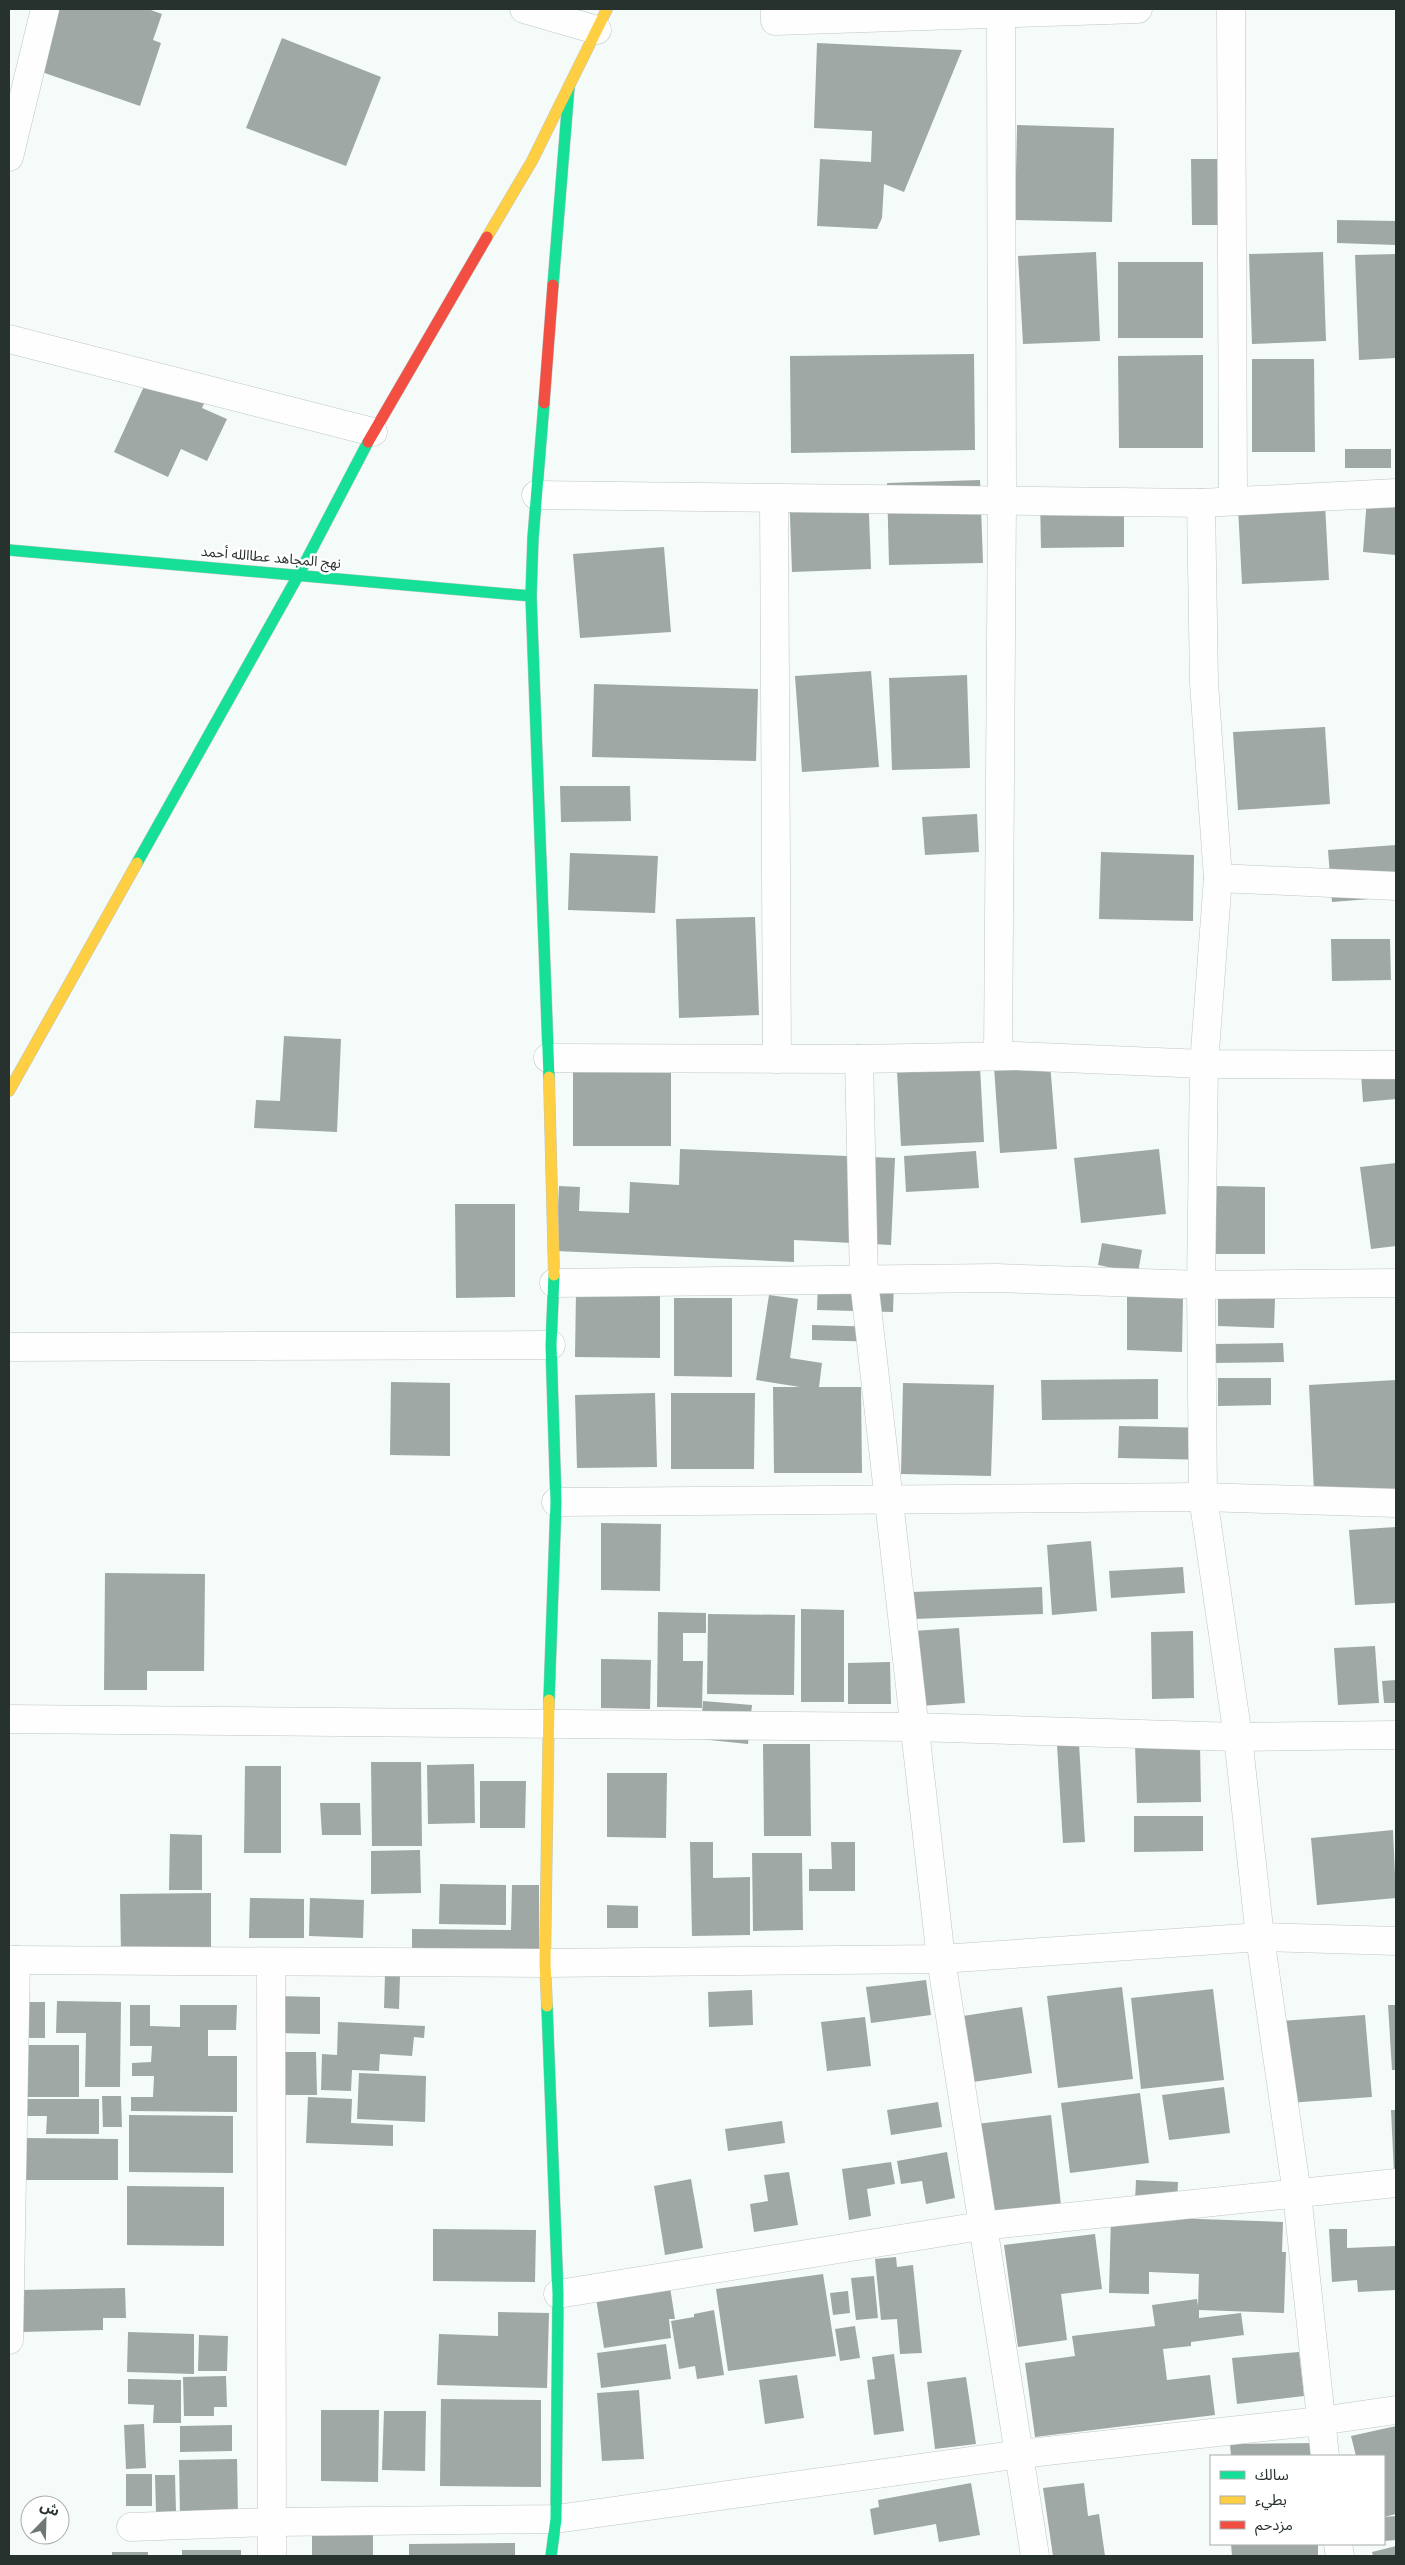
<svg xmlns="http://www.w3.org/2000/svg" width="1405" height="2565" font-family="Lora,'Noto Sans Arabic',serif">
	<rect width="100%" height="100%" fill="#f5fbf9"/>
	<g fill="#9fa8a5">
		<path d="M58,9H148L162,14L153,40L161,43L140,106L36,70Z"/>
		<path d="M282,38L381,77L346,166L246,128Z"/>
		<path d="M817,43L962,50L904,192L884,184L882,218L877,229L817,226L820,159L871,162L872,131L814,128Z"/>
		<path d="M1017,125L1114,128L1112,222L1015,220Z"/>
		<path d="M1191,159H1243L1244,225H1192Z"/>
		<path d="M1337,220L1396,221V245L1337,243Z"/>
		<path d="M1096,252L1100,341L1023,344L1018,256Z"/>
		<path d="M1323,252L1326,341L1252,344L1249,254Z"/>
		<path d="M1396,254V358L1359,360L1355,255Z"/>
		<rect x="1118" y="262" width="85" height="76"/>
		<path d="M974,354L975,450L791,453L790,356Z"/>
		<path d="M1203,355V448H1119L1118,356Z"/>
		<path d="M1252,359H1314L1315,452H1252Z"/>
		<path d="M151,371L207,397L202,408L227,419L207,461L181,449L168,477L114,452Z"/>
		<rect x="1345" y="449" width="46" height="19"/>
		<path d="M980,480L983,563L889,565L887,483Z"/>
		<path d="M1324,484L1329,580L1242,584L1237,488Z"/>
		<path d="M868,487L871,569L792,572L789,489Z"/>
		<path d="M1124,497V547L1041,548L1040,498Z"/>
		<path d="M1367,497L1396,500V555L1363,552Z"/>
		<path d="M664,547L671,632L580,638L573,554Z"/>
		<path d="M871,671L879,767L802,772L795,676Z"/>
		<path d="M967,675L970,768L892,770L889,678Z"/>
		<path d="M594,684L758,689L756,761L592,757Z"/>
		<path d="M1325,727L1330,804L1238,810L1233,732Z"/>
		<path d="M560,786H630L631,821L561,822Z"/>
		<path d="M977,814L979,852L925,855L922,817Z"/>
		<path d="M1396,845V897L1332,902L1328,850Z"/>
		<path d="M1101,852L1194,855L1193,921L1099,919Z"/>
		<path d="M570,853L658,856L655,913L568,910Z"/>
		<path d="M755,917L759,1015L679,1018L676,919Z"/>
		<path d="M1331,939H1390L1391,980L1332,981Z"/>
		<path d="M284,1036L341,1039L337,1132L254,1128L256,1100L280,1101Z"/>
		<path d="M1050,1063L1057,1149L1000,1153L994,1067Z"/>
		<path d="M980,1067L984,1142L901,1146L897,1071Z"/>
		<path d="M671,1068V1146H573V1069Z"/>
		<path d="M1396,1071V1099L1363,1102L1361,1074Z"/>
		<path d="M680,1149L895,1158L891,1245L794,1240V1262L556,1251L559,1186L580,1187L579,1211L629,1213L630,1182L679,1185Z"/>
		<path d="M1159,1149L1166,1214L1081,1223L1074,1158Z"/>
		<path d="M976,1151L979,1188L906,1192L904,1156Z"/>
		<path d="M1396,1163V1246L1371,1249L1360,1167Z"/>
		<path d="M1214,1186L1265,1187V1254H1214Z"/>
		<path d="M455,1204H515V1297L456,1298Z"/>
		<path d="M1102,1243L1142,1250L1138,1273L1098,1265Z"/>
		<path d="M818,1281L894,1282L893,1312L817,1310Z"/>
		<path d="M576,1291H660V1358L575,1357Z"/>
		<path d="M769,1295L798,1299L790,1358L822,1363L819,1387H861L862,1473H774L773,1387H800L756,1380Z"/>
		<path d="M1127,1296L1183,1298L1182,1352L1127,1350Z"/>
		<path d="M674,1298H732V1377L674,1376Z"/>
		<path d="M1218,1298L1275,1299L1274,1328L1218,1326Z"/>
		<path d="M812,1325L881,1327V1342L812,1340Z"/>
		<path d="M1283,1343L1284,1362L1213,1363V1344Z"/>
		<path d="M1218,1378H1271V1405L1218,1406Z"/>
		<path d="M1158,1379V1419L1042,1420L1041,1380Z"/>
		<path d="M1396,1380V1490L1314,1493L1309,1385Z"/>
		<path d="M391,1382L450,1383V1456L390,1455Z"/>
		<path d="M903,1383L994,1385L991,1476L901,1474Z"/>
		<path d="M655,1393L657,1467L577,1468L575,1395Z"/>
		<path d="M671,1393H755L754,1469H671Z"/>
		<path d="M1119,1426L1212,1428L1211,1460L1118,1458Z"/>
		<path d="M601,1523L661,1524L660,1591L601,1590Z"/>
		<path d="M1396,1527V1603L1355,1605L1349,1530Z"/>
		<path d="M1091,1541L1097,1611L1052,1615L1047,1545Z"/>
		<path d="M1183,1567L1185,1593L1111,1598L1109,1571Z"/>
		<path d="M105,1573L205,1574L204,1671H147V1690H104Z"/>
		<path d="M1042,1587L1043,1614L914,1619L912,1592Z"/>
		<path d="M801,1609L844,1610V1702H801Z"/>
		<path d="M658,1612L706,1613V1633H683V1661H703L702,1708L657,1707Z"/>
		<path d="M708,1614L795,1615L794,1695L707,1694Z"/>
		<path d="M959,1628L965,1703L919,1706L913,1631Z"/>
		<path d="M1193,1631L1194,1698L1152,1699L1151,1632Z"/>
		<path d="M1375,1646L1379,1703L1338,1705L1334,1648Z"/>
		<path d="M601,1659L651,1660L650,1709L601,1708Z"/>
		<path d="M890,1662L891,1704H848V1663Z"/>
		<path d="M1396,1680V1703H1384L1382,1681Z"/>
		<path d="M703,1701L752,1705L748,1744L700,1739Z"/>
		<path d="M1200,1743L1201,1802L1137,1803L1135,1745Z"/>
		<path d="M763,1744H810L811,1836H764Z"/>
		<path d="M1079,1744L1085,1842L1063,1843L1057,1745Z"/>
		<path d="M371,1762H421L422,1846H372Z"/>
		<path d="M474,1764L475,1823L428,1824L427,1765Z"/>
		<path d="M245,1766H281V1853H244Z"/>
		<path d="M607,1773H667L666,1838L607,1837Z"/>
		<path d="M480,1781H526L525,1828H480Z"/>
		<path d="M320,1803H360L361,1835H322Z"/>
		<path d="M1134,1816H1203V1851L1134,1852Z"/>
		<path d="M1393,1830L1396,1898L1317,1905L1311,1838Z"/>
		<path d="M170,1834L202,1835V1890H169Z"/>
		<path d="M690,1842H713V1878L750,1877V1935L692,1936Z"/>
		<path d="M831,1842H855V1891H809V1869H832Z"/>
		<path d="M420,1850L421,1893L371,1894V1851Z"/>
		<path d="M752,1853H802L803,1930L753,1931Z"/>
		<path d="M440,1884L506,1885V1925L439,1924Z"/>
		<path d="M512,1885H539V1956H412V1929L511,1930Z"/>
		<path d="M211,1893V1953L121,1954L120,1894Z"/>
		<path d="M250,1898L304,1899V1938H249Z"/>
		<path d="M310,1898L364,1900L363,1938L309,1936Z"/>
		<path d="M607,1905L638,1906V1928H607Z"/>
		<path d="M385,1974L400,1975L399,2009L384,2008Z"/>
		<path d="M926,1980L931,2015L871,2023L866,1987Z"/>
		<path d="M1122,1987L1133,2079L1058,2088L1047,1996Z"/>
		<path d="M1213,1989L1224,2080L1141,2089L1131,1998Z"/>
		<path d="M752,1990L753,2025L709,2027L708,1992Z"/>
		<path d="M277,1996L320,1997V2034L276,2033Z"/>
		<path d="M57,2001L121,2002L120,2087H85L86,2033H56Z"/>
		<rect x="19" y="2002" width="26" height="36"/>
		<path d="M130,2005H150V2026L180,2027V2005H237L236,2030H208V2056H237V2112L131,2111V2097H153L154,2076H132V2063L151,2062L152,2046H130Z"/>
		<path d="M1388,2005H1396V2070H1392Z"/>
		<path d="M1022,2007L1032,2073L973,2082L963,2016Z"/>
		<path d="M1365,2015L1372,2097L1288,2103L1281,2021Z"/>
		<path d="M865,2017L871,2066L827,2071L821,2022Z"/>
		<path d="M338,2022L425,2026L424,2038L414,2037L412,2056L380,2054L379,2071L352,2070L351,2091L321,2090L322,2054L337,2055Z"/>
		<path d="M20,2045H79V2097H19Z"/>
		<path d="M280,2052H316L317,2095H281Z"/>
		<path d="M359,2073L426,2076L425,2122L357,2119Z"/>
		<path d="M1224,2087L1230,2133L1169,2140L1162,2095Z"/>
		<path d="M1140,2093L1149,2163L1070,2173L1061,2103Z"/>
		<path d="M102,2096H121L122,2127H103Z"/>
		<path d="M308,2097L352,2099L351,2123L393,2125V2146L306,2143Z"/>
		<path d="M21,2099H99V2134H46L47,2116H21Z"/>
		<path d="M938,2102L942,2127L891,2135L887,2110Z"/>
		<path d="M1391,2110H1396V2173H1394Z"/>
		<path d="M129,2115L233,2116V2173L129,2172Z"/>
		<path d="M1051,2115L1061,2205L988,2214L977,2124Z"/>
		<path d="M782,2121L785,2143L728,2151L725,2129Z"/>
		<path d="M24,2138L118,2139V2180H25Z"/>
		<path d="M947,2152L955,2198L926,2204L922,2181L901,2184L897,2161Z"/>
		<path d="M891,2162L895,2184L867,2189L871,2216L849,2220L842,2169Z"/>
		<path d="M789,2172L798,2225L754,2232L750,2204L768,2201L764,2175Z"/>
		<path d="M691,2179L703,2248L665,2255L654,2186Z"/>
		<path d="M1136,2180L1178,2182L1177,2203L1135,2201Z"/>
		<path d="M127,2186L224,2187V2246L127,2245Z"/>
		<path d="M1111,2216L1283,2222L1282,2252H1286L1284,2313L1199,2310V2318L1241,2313L1244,2335L1191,2342V2346L1163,2349L1167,2380L1210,2375L1215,2415L1035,2437L1025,2363L1075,2356L1072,2336L1155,2326L1152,2305L1197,2299L1198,2306L1199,2274L1149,2272V2294L1109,2293Z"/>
		<path d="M433,2229L536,2230L535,2282L433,2281Z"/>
		<path d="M1329,2229H1347V2248L1396,2246V2290L1358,2292L1357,2280L1332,2282Z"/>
		<path d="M1095,2234L1102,2289L1061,2294L1067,2340L1018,2347L1004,2245Z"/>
		<path d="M896,2257L897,2267L913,2265L922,2353L900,2354L897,2319L881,2320L875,2259Z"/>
		<path d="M823,2274L836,2356L728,2371L716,2289Z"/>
		<path d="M874,2276L878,2318L856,2320L851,2278Z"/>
		<path d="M669,2281L675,2319H669L671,2338L604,2348L595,2292Z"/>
		<path d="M125,2288L126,2318H103V2330L21,2332L20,2290Z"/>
		<path d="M848,2291L850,2313L833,2315L830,2293Z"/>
		<path d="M714,2310L724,2375L697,2379L695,2366L679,2369L671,2321L694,2317V2314Z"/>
		<path d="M498,2312L549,2313L547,2388L437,2385L439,2334L498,2336Z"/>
		<path d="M855,2326L860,2358L840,2361L835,2329Z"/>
		<path d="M128,2332L194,2334V2374L127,2372Z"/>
		<path d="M199,2335L228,2336L227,2371H198Z"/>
		<path d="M666,2344L671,2379L601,2388L597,2353Z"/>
		<path d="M1299,2352L1304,2396L1237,2404L1232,2358Z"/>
		<path d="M894,2354L904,2431L874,2435L867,2380L875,2379L872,2357Z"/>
		<path d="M797,2375L804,2418L765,2424L759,2380Z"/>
		<path d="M226,2376L227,2407H214V2416H184L183,2377Z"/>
		<path d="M966,2377L976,2444L935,2449L927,2382Z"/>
		<path d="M128,2379L181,2380V2423H153L154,2405L128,2404Z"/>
		<path d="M639,2390L644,2459L602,2461L597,2393Z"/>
		<path d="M441,2399L541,2400V2487L440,2486Z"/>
		<path d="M321,2410H379L378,2482L321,2481Z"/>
		<path d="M384,2411H426L425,2471L382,2470Z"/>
		<path d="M144,2424L146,2468L126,2469L124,2425Z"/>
		<path d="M232,2425V2451L180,2452V2426Z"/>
		<path d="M1396,2426V2514L1384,2517V2456H1356L1351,2436Z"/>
		<path d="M1317,2443V2456H1231L1230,2444Z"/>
		<path d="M237,2459L238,2514L180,2515L179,2460Z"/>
		<rect x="126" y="2474" width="26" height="32"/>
		<path d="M155,2475H175L176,2512H156Z"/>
		<path d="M971,2483L980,2535L939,2542L936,2524L874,2535L870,2509L879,2507L878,2500Z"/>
		<path d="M1084,2483L1088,2516L1099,2514L1105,2556H1053L1043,2488Z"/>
		<path d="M1396,2516V2540L1384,2541V2517Z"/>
		<path d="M373,2533V2556H312V2534Z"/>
		<path d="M515,2543V2556H409V2544Z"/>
		<path d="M1231,2544H1318V2556H1232Z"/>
		<path d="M1396,2546V2556H1373L1372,2552Z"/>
		<rect x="182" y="2550" width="59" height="6"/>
		<rect x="112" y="2552" width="36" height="4"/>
	</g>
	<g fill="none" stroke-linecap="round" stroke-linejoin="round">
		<defs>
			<g id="street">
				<path d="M524,9L597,30"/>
				<path d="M775,9V21L1138,9"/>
				<path d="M1231,9L1233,501"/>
				<path d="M9,157L45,9"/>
				<path d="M9,339L373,432"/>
				<path d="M536,495L1201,503L1396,493"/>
				<path d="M774,499L777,1059"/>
				<path d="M1201,503L1204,683L1218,878"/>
				<path d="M998,1056L1002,501L1001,13"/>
				<path d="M548,1058L859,1059L1016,1056L1204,1064L1396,1065"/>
				<path d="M859,1059L864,1281L941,1959L1035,2556"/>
				<path d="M554,1283L996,1278L1201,1285L1396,1283"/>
				<path d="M9,1347L551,1345"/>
				<path d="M556,1502L1203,1497L1396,1503"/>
				<path d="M9,1719L914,1727L1238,1737L1396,1735"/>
				<path d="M9,1960L545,1963L941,1959L1260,1937L1396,1941"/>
				<path d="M271,1962L272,2556"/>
				<path d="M558,2294L981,2226L1396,2183"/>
				<path d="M9,2340L16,1960"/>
				<path d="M1325,2456L1297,2194L1260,1937L1238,1737L1203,1497L1201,1285L1204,1064L1218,878L1396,886"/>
				<path d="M131,2527L273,2522L556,2519L1020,2454L1320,2421L1396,2410"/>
				<path d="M1338,2544L1340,2556"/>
			</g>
			<g id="fast">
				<path d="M553,285L569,87"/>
				<path d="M544,403L533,538L531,596L549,1077"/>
				<path d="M9,550L531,596"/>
				<path d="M137,863L299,574L368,442"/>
				<path d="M549,1700L556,1502L551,1345L554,1275"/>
				<path d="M547,2006L558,2294L556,2519L551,2556"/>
			</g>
			<g id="slow">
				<path d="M487,237L532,161L607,9"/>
				<path d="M549,1077L554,1275"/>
				<path d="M9,1091L137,863"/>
				<path d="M547,2006L545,1963L549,1700"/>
			</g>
			<g id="jam">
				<path d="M544,403L553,285"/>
				<path d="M368,442L487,237"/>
			</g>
		</defs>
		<use href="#street" stroke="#bec6c3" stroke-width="29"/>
		<use href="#fast" stroke="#bec6c3" stroke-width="12"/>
		<use href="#slow" stroke="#bec6c3" stroke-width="12"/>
		<use href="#jam" stroke="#bec6c3" stroke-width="12"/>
		<use href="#street" stroke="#fefefe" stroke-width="28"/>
		<use href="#fast" stroke="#16e098" stroke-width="11"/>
		<use href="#slow" stroke="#ffcf43" stroke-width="11"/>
		<use href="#jam" stroke="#f24e42" stroke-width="11"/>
	</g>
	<g text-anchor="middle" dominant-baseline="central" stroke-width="5" stroke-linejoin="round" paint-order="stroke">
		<g font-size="14" fill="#27322f" stroke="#fff">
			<text transform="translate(271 557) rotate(5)">نهج المجاهد عطاالله أحمد</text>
		</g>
	</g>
	<rect width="1405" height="2565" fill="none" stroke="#27322f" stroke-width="20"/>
	<rect x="1210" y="2455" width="175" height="90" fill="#ffffff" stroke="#a9adac"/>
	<rect x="1220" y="2471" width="25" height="8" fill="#16e098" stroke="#a9adac"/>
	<text x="1255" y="2480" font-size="15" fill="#27322f">سالك</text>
	<rect x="1220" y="2496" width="25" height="8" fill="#ffcf43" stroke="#a9adac"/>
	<text x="1255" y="2505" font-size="15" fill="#27322f">بطيء</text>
	<rect x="1220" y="2521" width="25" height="8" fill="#f24e42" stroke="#a9adac"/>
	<text x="1255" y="2530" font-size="15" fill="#27322f">مزدحم</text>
	<g transform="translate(45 2520) rotate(23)"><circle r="24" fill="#ffffff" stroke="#a9adac"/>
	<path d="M0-4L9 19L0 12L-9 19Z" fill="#6f7876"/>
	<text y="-8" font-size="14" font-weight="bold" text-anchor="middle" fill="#27322f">ش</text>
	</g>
</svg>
